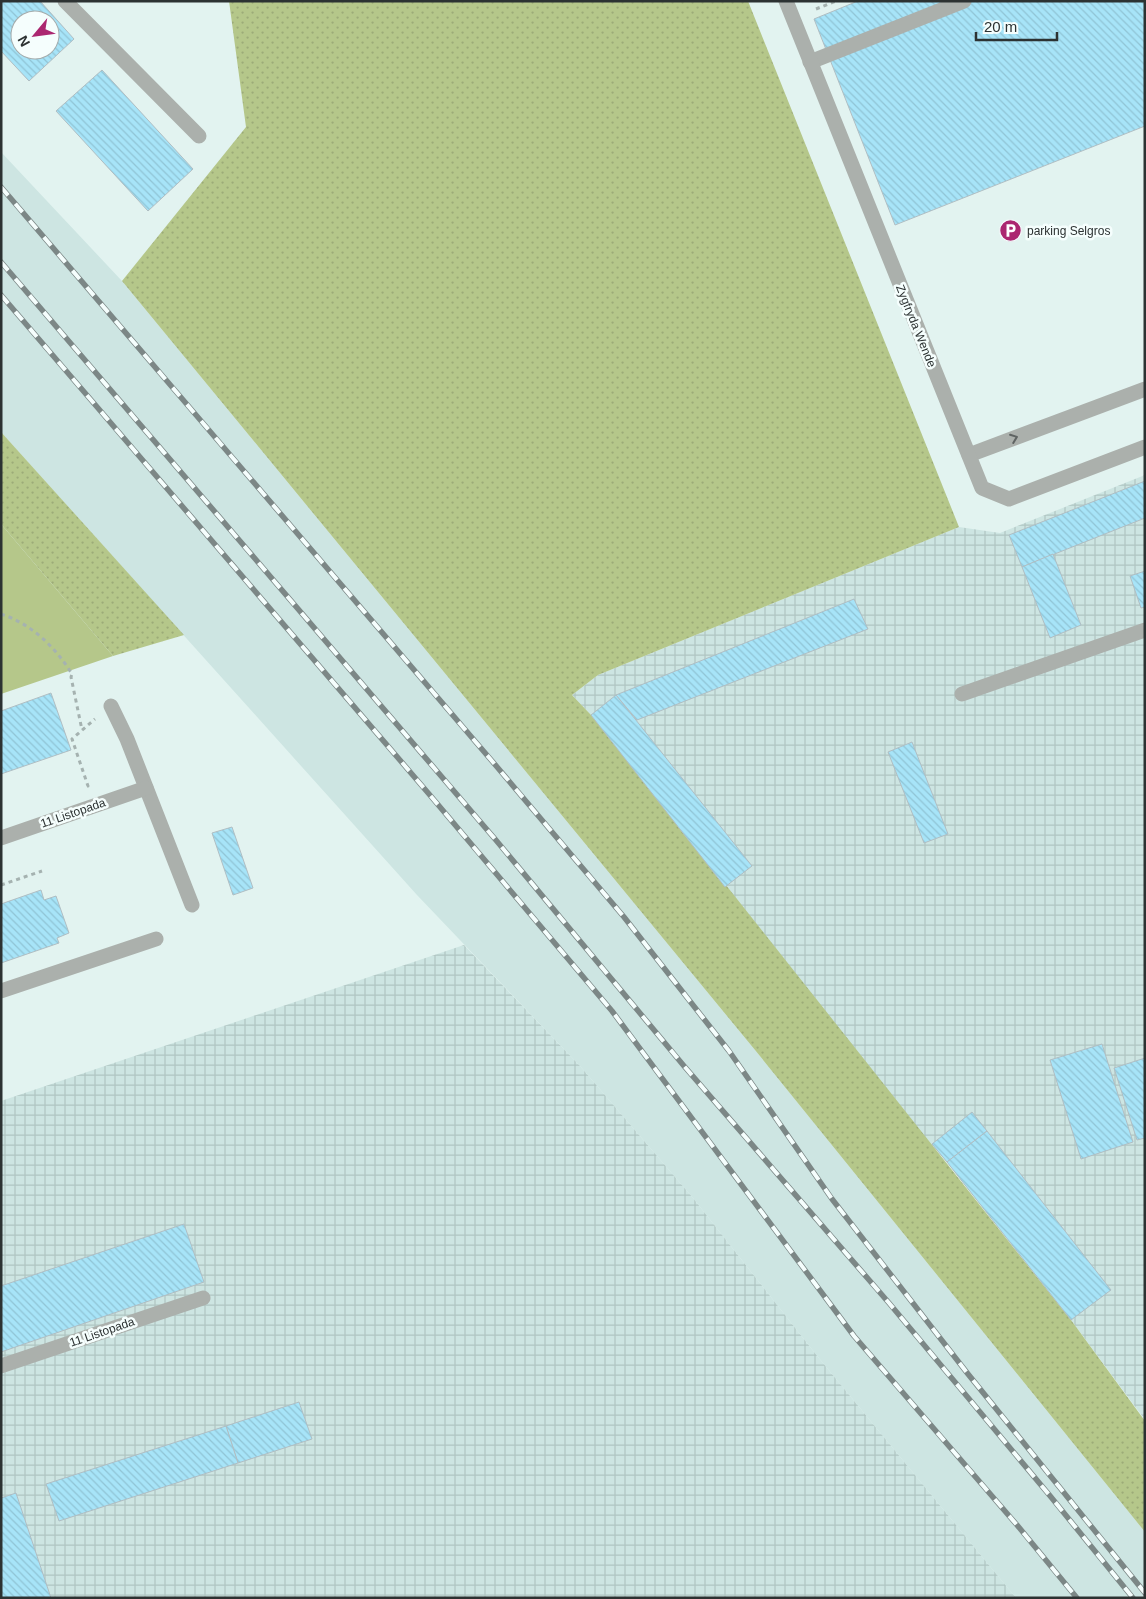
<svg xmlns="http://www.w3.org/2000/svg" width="1146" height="1599" font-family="Helvetica,sans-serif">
	<defs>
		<pattern id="industrial-grid" width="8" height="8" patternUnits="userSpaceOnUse" patternTransform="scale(1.25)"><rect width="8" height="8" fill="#cde5e2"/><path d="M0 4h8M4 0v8" fill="none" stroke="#b0c5c2"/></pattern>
		<pattern id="grass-dots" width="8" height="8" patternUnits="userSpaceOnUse" patternTransform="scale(1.25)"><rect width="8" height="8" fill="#b5c78a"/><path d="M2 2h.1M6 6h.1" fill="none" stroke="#9cab78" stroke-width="1.8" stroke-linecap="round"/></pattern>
		<pattern id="building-back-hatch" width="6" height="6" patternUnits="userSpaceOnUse" patternTransform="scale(1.25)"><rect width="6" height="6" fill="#a7e4f8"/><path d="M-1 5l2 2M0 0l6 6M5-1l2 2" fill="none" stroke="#90c4d5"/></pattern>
	</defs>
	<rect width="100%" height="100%" fill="#e2f3f0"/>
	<path fill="#cde5e2" d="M1,152L122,281L755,1050L1145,1532V1598H1016L818,1357L693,1198L580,1066L417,895L1,432Z"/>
	<g fill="url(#industrial-grid)">
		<path d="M1145,475V1420L1071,1320L947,1162L928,1141L591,715L572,695L598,675L959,527L1000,533Z"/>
		<path d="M464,945L580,1066L693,1198L818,1357L1016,1598H1V1101Z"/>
	</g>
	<g fill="url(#grass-dots)">
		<path d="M229,1H748L959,527L598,675L572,695L591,715L1071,1320L1145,1421V1532L755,1050L122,281L246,127Z"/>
		<path d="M1,432L184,635L113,656L1,524Z"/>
	</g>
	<path fill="#b5c78a" d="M1,524L113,656L1,694Z"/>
	<g fill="url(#building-back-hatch)" stroke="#b0bec3" fill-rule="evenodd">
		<path d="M1,1H40L74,39L29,81L1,51ZM20,20H50V50H20Z"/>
		<path d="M858,1H1145V126L895,225L814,19Z"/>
		<path d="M102,70L193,169L148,211L56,111Z"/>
		<path d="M1145,481V518L1022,567L1009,535Z"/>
		<path d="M1053,554L1081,625L1050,638L1022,567Z"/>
		<path d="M1145,571V607L1141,608L1130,576Z"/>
		<path d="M854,599L868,629L637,720L616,695Z"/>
		<path d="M51,693L71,750L1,774V711Z"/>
		<path d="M616,695L752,866L725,887L591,715Z"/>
		<path d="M912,742L948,834L924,843L888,752Z"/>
		<path d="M232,827L253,888L233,895L212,833Z"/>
		<path d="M41,890L44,900L56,896L69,933L57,938L59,943L1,963V904Z"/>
		<path d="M1102,1044L1133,1142L1081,1159L1050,1060Z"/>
		<path d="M1145,1058V1138L1137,1140L1114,1068Z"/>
		<path d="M972,1112L987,1131L947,1162L932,1144Z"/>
		<path d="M987,1131L1111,1290L1071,1320L947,1162Z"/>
		<path d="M184,1224L204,1282L1,1352V1286Z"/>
		<path d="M299,1402L312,1439L238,1463L226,1426Z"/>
		<path d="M226,1426L238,1463L59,1521L46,1484Z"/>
		<path d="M16,1493L51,1598H1V1498Z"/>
	</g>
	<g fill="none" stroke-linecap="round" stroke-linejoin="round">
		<g stroke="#a5b2b0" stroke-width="3" stroke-dasharray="4 4" stroke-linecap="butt">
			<path d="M816,9L836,1"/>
			<path d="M1,614C32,624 55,647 72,674L71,677L82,730"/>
			<path d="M87,786H88L72,739L95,719"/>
			<path d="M1,885L42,871"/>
		</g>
		<g stroke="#abb0ac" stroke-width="15">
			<path d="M65,1L199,136"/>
			<path d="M810,62L964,1"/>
			<path d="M969,455L1145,389"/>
			<path d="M962,694L1145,630"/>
			<path d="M111,706L127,739L192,905"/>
			<path d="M1,838L146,788"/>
			<path d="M1,991L156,939"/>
			<path d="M1,1366L203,1298"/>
		</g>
		<path stroke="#abb0ac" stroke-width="15" d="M786,1L982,488L1009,499L1145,447"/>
		<defs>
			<g id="rail">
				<path d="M1,187L492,761L624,917L729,1051L832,1199L968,1374L1145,1593"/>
				<path d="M1,262L495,839L684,1066L889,1303L1051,1497L1133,1598"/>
				<path d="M1,295L429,794L612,1011L854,1336L1017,1525L1077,1598"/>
			</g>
		</defs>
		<use href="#rail" stroke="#7c8786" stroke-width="5.5"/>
		<use href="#rail" stroke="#f5fefd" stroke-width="4" stroke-dasharray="11" stroke-linecap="butt"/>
	</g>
	<defs><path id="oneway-chevron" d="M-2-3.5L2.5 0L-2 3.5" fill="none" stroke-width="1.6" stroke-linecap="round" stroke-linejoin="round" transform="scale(1.25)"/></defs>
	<use stroke="#5f6463" href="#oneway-chevron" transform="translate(1014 438) rotate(-21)"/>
	<defs>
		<symbol id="parking-disc" viewBox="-11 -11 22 22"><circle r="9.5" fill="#ab2770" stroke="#f5fefd"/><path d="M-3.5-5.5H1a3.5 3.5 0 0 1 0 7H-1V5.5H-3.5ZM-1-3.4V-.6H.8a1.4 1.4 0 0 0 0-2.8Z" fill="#fff"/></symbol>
	</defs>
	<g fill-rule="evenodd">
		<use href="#parking-disc" x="998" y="218" width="25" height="25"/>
	</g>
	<g text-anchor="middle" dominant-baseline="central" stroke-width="5" stroke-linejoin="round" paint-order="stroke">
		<g font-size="12" fill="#2c3232" stroke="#f5fefd" text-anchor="start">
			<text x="1027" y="231">parking Selgros</text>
		</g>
		<g font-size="12" fill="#2c3232" stroke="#f5fefd">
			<text transform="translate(916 326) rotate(68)">Zygfryda Wende</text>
			<text transform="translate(73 813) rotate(-19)">11 Listopada</text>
			<text transform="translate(102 1332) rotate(-19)">11 Listopada</text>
		</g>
	</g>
	<rect width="1146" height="1599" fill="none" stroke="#2c3232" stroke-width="5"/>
	<g transform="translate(35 35) rotate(241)"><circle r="24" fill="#f5fefd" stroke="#a5acac"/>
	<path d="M0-4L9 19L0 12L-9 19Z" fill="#ab2770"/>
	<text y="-8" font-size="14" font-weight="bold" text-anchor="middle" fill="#2c3232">N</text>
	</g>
	<path d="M976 32v8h81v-8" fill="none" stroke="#2c3232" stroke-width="2.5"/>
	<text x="984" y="32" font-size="15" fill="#2c3232" stroke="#f5fefd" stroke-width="4" paint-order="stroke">20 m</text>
</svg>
